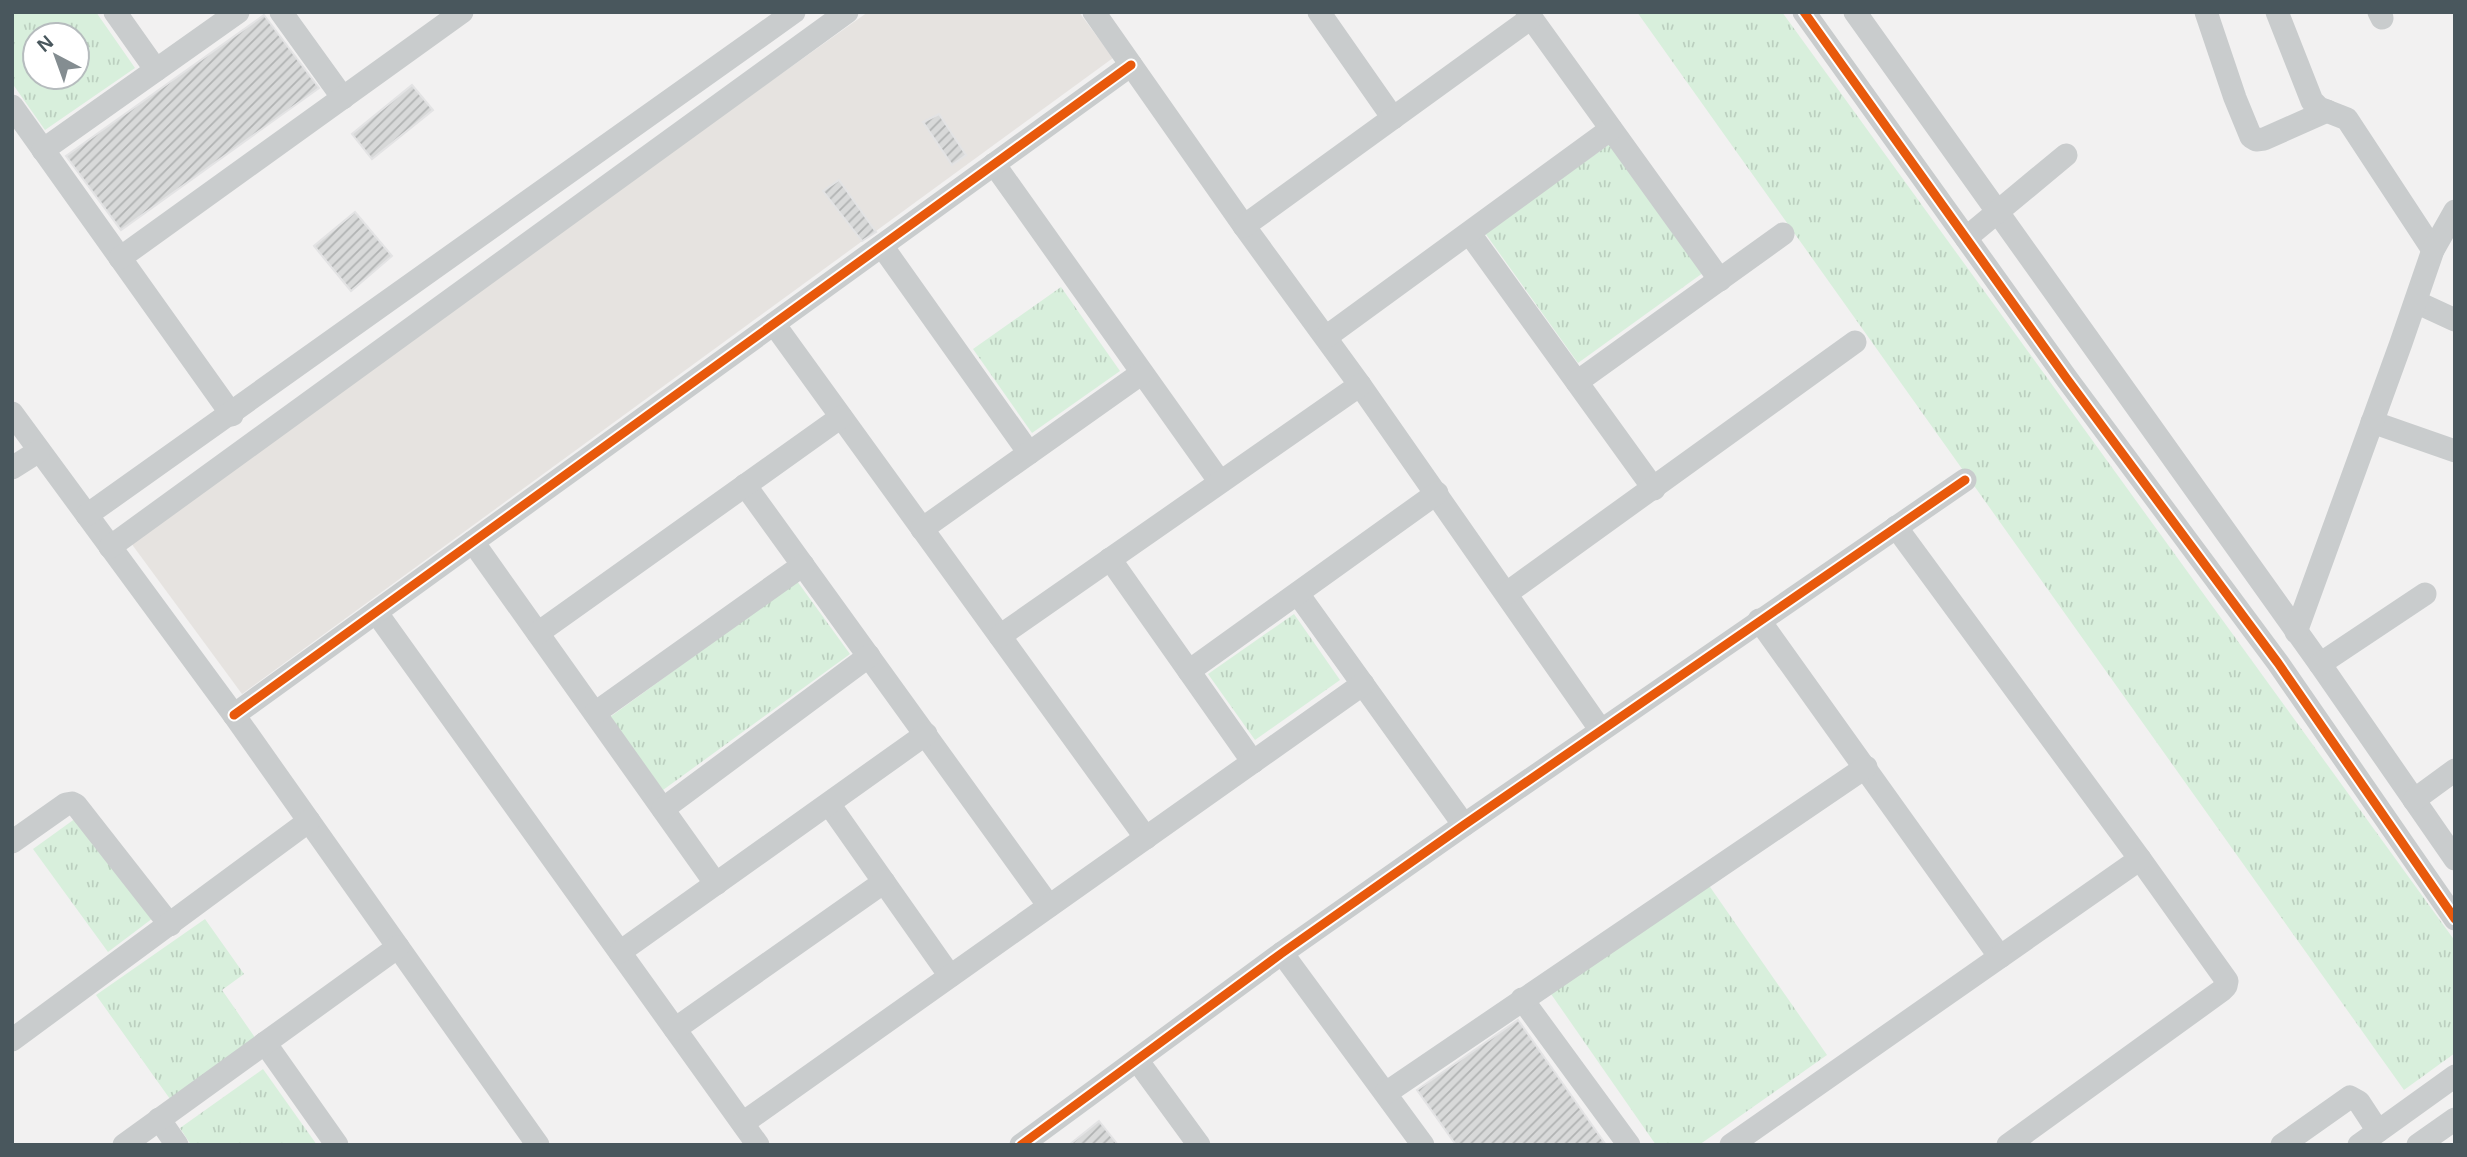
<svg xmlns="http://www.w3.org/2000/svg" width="2467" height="1157" font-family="Arial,sans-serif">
	<defs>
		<pattern id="park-tufts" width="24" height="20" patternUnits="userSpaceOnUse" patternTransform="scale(1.75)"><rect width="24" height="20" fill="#d8efdc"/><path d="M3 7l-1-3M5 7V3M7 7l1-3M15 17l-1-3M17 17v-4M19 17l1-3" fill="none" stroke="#bbcfbf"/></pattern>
		<pattern id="building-hatch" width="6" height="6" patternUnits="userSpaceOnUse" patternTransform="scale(1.75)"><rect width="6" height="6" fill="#d8d9d9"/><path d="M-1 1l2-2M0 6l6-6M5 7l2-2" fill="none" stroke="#b1b3b3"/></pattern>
	</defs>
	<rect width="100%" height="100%" fill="#f2f1f1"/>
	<path fill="#e6e3e0" d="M868,12H1079L1113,58L242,694L128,539Z"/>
	<g fill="url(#park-tufts)" fill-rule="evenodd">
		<path d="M12,12H96L135,68L45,130L12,83ZM77,35V77H35V35Z"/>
		<path d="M1637,12H1782L2455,941V1053L2404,1090Z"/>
		<path d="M1614,141L1707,270L1578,363L1485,233Z"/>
		<path d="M1061,287L1120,371L1032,433L973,349Z"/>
		<path d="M797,581L850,654L663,790L610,717Z"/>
		<path d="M1294,614L1340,680L1255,740L1208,674Z"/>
		<path d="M83,813L157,915L108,952L33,849Z"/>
		<path d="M1708,884L1827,1055L1699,1145H1656L1551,994Z"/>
		<path d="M205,919L244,974L222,990L256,1039L170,1099L96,995Z"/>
		<path d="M263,1069L317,1145H191L180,1128Z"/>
	</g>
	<g fill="url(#building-hatch)" stroke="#e3e3e4" stroke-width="2">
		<path d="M264,15L319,88L121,230L66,156Z"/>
		<path d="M412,85L433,110L372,159L352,134Z"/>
		<path d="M939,114L966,155L952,165L923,122Z"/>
		<path d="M839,180L876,232L862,241L823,191Z"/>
		<path d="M355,212L392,256L351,291L314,246Z"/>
		<path d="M1518,1020L1561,1081L1606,1145H1456L1417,1090Z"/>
		<path d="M1099,1121L1118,1145H1069Z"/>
	</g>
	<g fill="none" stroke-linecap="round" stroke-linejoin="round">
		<g stroke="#c9cccd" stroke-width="23">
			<path d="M115,12L156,70"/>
			<path d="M281,12L343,98"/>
			<path d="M1094,12L1244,226L1360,385L1600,729"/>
			<path d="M1319,12L1393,118"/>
			<path d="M1527,12L1720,280"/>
			<path d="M1804,12L2067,379L2278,663L2455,919"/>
			<path d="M1855,12L2320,664L2455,859"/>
			<path d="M2206,12L2235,98L2251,137L2256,140L2264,139L2327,111"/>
			<path d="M2277,12L2312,101L2319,108L2347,119L2433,250"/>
			<path d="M2379,12L2382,18"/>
			<path d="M12,106L232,415"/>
			<path d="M43,150L238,12"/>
			<path d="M994,164L1220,482"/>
			<path d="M1244,226L1531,18"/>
			<path d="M1470,234L1654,489"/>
			<path d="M1966,238L2066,155"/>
			<path d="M882,246L1029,453"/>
			<path d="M120,258L462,12"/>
			<path d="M2416,302L2455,320"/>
			<path d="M774,324L1146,838"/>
			<path d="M1326,337L1611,129"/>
			<path d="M1577,382L1783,234"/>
			<path d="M12,413L234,715L538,1145"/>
			<path d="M2372,422L2455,451"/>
			<path d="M12,468L39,451"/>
			<path d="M745,485L1049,906"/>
			<path d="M87,515L794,12"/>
			<path d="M1896,527L2140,859L2227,981L2226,986L2221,991L2008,1145"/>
			<path d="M922,529L1142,373"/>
			<path d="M473,542L716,884"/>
			<path d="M110,547L847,12"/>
			<path d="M1110,559L1253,762"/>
			<path d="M1507,593L1855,342"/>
			<path d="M1298,594L1464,825"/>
			<path d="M376,612L758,1145"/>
			<path d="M1759,620L2000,957"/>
			<path d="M2296,632L2401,343L2433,250L2455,211"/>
			<path d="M538,633L841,417"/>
			<path d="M1000,636L1360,385"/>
			<path d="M2320,664L2425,594"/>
			<path d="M1189,671L1437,493"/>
			<path d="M595,713L803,565"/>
			<path d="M234,715L1131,65"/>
			<path d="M2414,800L2455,770"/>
			<path d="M829,804L950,976"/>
			<path d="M663,809L869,656"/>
			<path d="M12,842L66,804L72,803L76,805L170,925"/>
			<path d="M620,952L926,734"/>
			<path d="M1282,953L1423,1145"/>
			<path d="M1522,999L1629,1145"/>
			<path d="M675,1029L884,882"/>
			<path d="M12,1040L309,821"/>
			<path d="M265,1043L337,1145"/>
			<path d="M1137,1060L1199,1145"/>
			<path d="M1386,1093L1866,767"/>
			<path d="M159,1119L177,1145"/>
			<path d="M743,1123L1363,684"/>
			<path d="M124,1145L398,947"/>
			<path d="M1021,1145L1282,953L1464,825L1965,480"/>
			<path d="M1731,1145L2140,859"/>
			<path d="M2282,1145L2350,1097L2359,1102L2378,1131"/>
			<path d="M2359,1145L2455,1076"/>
			<path d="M2418,1145L2455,1119"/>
		</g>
		<defs>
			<g id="cycleway">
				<path d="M1804,12L2067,379L2278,663L2455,919"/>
				<path d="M234,715L1131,65"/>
				<path d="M1021,1145L1282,953L1464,825L1965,480"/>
			</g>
		</defs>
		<use href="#cycleway" stroke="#fff" stroke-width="13"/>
		<use href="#cycleway" stroke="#e8590c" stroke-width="9"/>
	</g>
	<rect width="2467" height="1157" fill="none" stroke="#49575d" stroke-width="28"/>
	<g transform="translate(56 56) rotate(319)"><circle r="33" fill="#ffffff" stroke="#b6bcbe" stroke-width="2"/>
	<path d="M0-5L12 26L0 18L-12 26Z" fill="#848d91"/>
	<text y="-10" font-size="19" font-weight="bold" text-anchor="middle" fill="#49575d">N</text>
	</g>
</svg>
